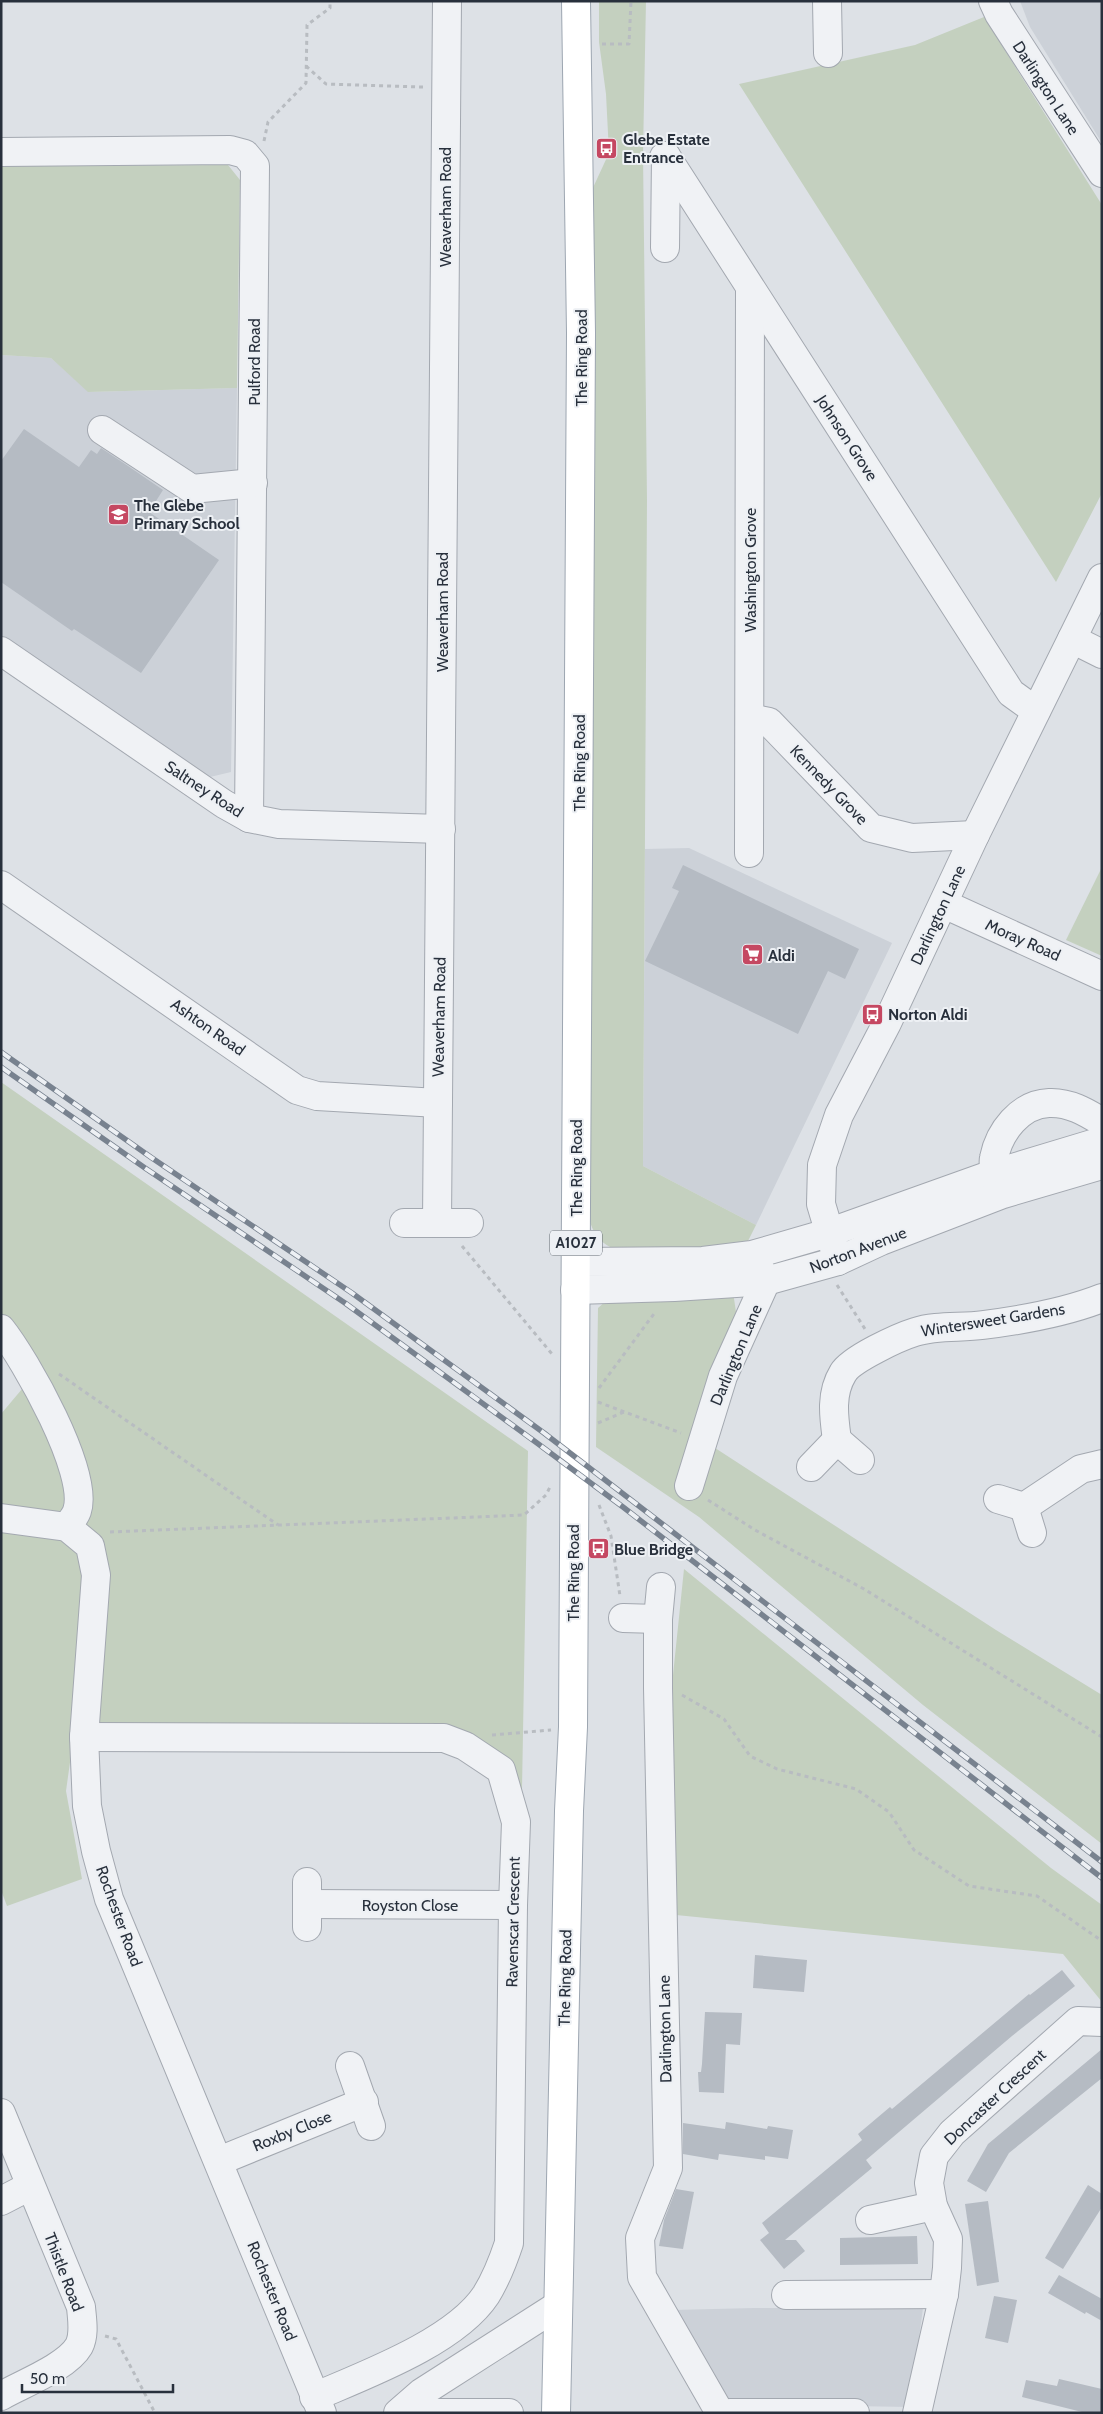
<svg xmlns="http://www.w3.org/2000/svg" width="1103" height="2414" font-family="Cabin,sans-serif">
	<rect width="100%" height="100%" fill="#dde1e6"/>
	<g fill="#ccd1d8">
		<path d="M1020,1H1102V143L1030,27Z"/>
		<path d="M1,355L51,358L89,392L237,388L231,772L210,777L190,766L1,635Z"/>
		<path d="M689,848L892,943L756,1225L643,1166L645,849Z"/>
		<path d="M754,2308H923L910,2407L726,2404L673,2310Z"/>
	</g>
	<g fill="#c4d0bf">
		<path d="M599,1H646L643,153L647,500L643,1166L756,1225L746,1245C711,1249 677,1253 642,1251C633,1251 621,1252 612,1248C599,1242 593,1232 589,1219L591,192L609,153L606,94L599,42Z"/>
		<path d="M984,17L1102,205V493L1056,582L739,84L915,45Z"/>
		<path d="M228,165L240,180L237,388L88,392L51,358L1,355V166Z"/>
		<path d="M1102,867V956L1066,940Z"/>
		<path d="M1,1082L528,1451L522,1789L462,1745L73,1741L66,1791L82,1879L7,1906L1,1890V1414L38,1370L1,1335Z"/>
		<path d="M733,1292L736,1312L690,1442L712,1446L996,1630L1102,1695V1844L923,1705L699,1517L596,1447L598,1308L615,1293Z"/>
		<path d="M684,1569L1051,1868L1102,1905V2002L1063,1954L666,1914L673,1675Z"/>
	</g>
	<g fill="#b5bbc3">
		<path d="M24,429L79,467L91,450L97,454L101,448L128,466L163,490L149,512L219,560L141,673L74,629L72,631L1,582V461Z"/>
		<path d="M683,865L859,949L845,979L828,971L798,1034L645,961L679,891L672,888Z"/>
		<path d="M755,1955L807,1960L804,1992L753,1988Z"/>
		<path d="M1062,1970L1075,1986L1012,2036L866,2160L872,2168L785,2240H796L805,2251L784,2269L760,2240L769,2233L762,2223L862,2140L858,2134L890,2107L892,2109L1029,1994L1030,1995Z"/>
		<path d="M705,2012L742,2013L740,2045L726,2044L724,2093L699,2092L698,2072H701L702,2064Z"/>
		<path d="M1102,2049V2078L1009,2153L986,2192L967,2181L988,2144Z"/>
		<path d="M726,2122L767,2129L768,2126L793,2130L788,2159L765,2156V2160L719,2154L718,2160L683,2154V2123L725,2129Z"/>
		<path d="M1088,2185L1102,2194V2207L1063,2269L1045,2258Z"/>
		<path d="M676,2189L694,2192L683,2249L659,2246L664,2220Z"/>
		<path d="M988,2201L999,2282L977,2286L965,2204Z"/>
		<path d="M917,2236L918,2264L840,2265V2238Z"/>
		<path d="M1059,2275L1102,2299V2321L1086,2312L1085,2314L1048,2293Z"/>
		<path d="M994,2296L1017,2300L1008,2343L985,2338Z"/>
		<path d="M1059,2379L1102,2389V2413H1086L1022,2397L1026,2380L1057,2386Z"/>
	</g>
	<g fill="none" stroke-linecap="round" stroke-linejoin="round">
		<defs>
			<g id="minor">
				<path d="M827,1L828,53"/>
				<path d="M993,1L999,14L1102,173"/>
				<path d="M1,152L230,150L245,154L255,166L249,818"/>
				<path d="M666,156L1011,693L1036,711"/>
				<path d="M664,157L666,156L665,248"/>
				<path d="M102,430L192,489L253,483"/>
				<path d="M1072,639L1102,654"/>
				<path d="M1,651L224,804L249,818L279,824L441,829"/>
				<path d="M750,718L769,722L871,828L912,838L975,835"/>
				<path d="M749,853L750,288"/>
				<path d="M1,885L297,1090L317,1096L438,1103"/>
				<path d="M944,904L1102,976"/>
				<path d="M1001,1188C998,1179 992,1167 994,1158C999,1132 1020,1104 1049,1103C1069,1102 1086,1112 1102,1122"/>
				<path d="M404,1223H469"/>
				<path d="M437,1223L447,1"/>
				<path d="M838,1261L821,1204L822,1165L839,1115L887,1023L975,835L1102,578"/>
				<path d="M577,1262L703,1261L752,1255L828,1233L996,1173L1102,1141"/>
				<path d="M575,1290L674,1287L766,1281L838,1261L881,1241L1003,1194L1102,1165"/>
				<path d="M1,1329C25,1359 90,1473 77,1511C75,1517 70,1522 67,1527"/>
				<path d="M837,1440C834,1418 830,1394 843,1373C851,1359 899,1337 915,1332C936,1325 961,1328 983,1325C1023,1320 1064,1313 1102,1298"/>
				<path d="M811,1467L837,1440L860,1460"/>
				<path d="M689,1486L723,1376L766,1281L759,1267"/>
				<path d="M998,1499L1024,1507L1081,1469L1102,1464"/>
				<path d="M1024,1507L1032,1533"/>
				<path d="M1,1518L67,1527L90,1546L96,1575L84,1737L87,1806L96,1851L109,1899L322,2413"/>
				<path d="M661,1587L658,1619V1688L668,2168L640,2238L642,2277L720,2413"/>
				<path d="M623,1618L658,1619"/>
				<path d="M84,1737L444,1738L465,1746L501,1770L516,1822L513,1905L509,2243C503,2261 496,2279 486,2295C455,2342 365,2375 314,2397"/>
				<path d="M307,1882V1927"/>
				<path d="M307,1904L513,1905"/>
				<path d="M350,2066L371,2126"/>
				<path d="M1,2113L81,2307C82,2320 85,2334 79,2346C67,2367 22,2384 1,2396"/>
				<path d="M219,2161L364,2102"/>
				<path d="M1,2201L30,2186"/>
				<path d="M870,2220L933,2206"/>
				<path d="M786,2295L944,2294"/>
				<path d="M398,2413L421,2393L557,2306"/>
				<path d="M430,2413H509"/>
				<path d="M730,2413H855"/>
				<path d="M917,2413L944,2294L947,2268L948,2239L933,2206L929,2183L934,2156L952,2133L1078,2021L1102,2022"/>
			</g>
			<path id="major" d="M556,2413L569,1811L573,1727L581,333L576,1"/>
		</defs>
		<use href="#minor" stroke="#a3a8b0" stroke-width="30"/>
		<use href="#major" stroke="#9da6b1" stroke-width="30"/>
		<g stroke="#b8bcc1" stroke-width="3" stroke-dasharray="4 4" stroke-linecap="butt">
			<path d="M602,44H629L631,1"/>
			<path d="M306,66L326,84L423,87"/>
			<path d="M264,141L268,122L306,83L307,25L330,8V1"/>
			<path d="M462,1246L552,1354"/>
			<path d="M837,1285L865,1329"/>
			<path d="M59,1374L278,1525"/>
			<path d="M599,1388L656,1311"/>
			<path d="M598,1402L681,1433"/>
			<path d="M598,1423L624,1412"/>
			<path d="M708,1500L755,1530L864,1589L1102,1737"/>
			<path d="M599,1505L611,1536L620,1596"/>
			<path d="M110,1532L524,1515L546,1495L550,1487"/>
			<path d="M682,1695L724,1719L750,1756L777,1769L856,1789L889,1812L914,1850L969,1886L1037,1896L1102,1941"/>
			<path d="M492,1735L551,1730"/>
			<path d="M105,2336L116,2339L155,2413"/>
		</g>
		<use href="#minor" stroke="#f0f2f5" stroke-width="28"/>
		<use href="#major" stroke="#fff" stroke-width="28"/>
		<defs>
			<g id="rail">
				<path d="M1,1052L152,1158L352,1293L544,1433L1102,1862"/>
				<path d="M1,1067L145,1168L345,1303L537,1443L623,1507L1102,1878"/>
			</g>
		</defs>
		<use href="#rail" stroke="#78828f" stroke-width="5.5"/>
		<use href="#rail" stroke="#edf0f4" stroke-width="4" stroke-dasharray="11" stroke-linecap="butt"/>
	</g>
	<defs>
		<symbol id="bus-square" viewBox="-11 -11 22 22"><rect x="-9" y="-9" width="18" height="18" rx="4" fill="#c54862" stroke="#edf0f4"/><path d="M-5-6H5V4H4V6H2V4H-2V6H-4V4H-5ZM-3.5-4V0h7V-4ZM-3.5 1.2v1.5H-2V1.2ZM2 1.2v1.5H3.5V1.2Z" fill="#fff"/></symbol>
		<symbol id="school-square" viewBox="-11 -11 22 22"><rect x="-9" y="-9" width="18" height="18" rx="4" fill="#c54862" stroke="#edf0f4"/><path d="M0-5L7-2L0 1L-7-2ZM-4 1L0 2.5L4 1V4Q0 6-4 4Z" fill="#fff"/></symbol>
		<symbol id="supermarket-square" viewBox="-11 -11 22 22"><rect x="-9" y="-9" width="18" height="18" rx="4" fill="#c54862" stroke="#edf0f4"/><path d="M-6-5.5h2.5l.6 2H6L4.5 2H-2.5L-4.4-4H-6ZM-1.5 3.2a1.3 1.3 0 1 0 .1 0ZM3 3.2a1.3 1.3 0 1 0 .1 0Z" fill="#fff"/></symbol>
	</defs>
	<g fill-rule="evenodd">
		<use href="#bus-square" x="594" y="136" width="25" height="25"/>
		<use href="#school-square" x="106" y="502" width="25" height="25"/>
		<use href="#supermarket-square" x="740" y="942" width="25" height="25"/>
		<use href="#bus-square" x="860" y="1002" width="25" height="25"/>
		<use href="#bus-square" x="586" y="1536" width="25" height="25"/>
	</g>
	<g text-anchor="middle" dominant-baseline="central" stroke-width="4" stroke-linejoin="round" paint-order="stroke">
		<rect fill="#edf0f4" stroke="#636a73" stroke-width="1" x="550" y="1230.5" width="52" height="25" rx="4"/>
		<g font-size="15" font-weight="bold" fill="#28303c">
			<text x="576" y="1243">A1027</text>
		</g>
		<g font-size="16" fill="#28303c" stroke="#edf0f4">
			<text transform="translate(1046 88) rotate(57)">Darlington Lane</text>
			<text transform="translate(445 207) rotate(-90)">Weaverham Road</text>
			<text transform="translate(581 358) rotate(-90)">The Ring Road</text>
			<text transform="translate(254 362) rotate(-90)">Pulford Road</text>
			<text transform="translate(847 438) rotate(57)">Johnson Grove</text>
			<text transform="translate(750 570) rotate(-90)">Washington Grove</text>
			<text transform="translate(442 612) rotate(-90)">Weaverham Road</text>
			<text transform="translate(579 763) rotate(-90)">The Ring Road</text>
			<text transform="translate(829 785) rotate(46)">Kennedy Grove</text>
			<text transform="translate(204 789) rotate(33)">Saltney Road</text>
			<text transform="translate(938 915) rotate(-65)">Darlington Lane</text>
			<text transform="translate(1023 940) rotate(24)">Moray Road</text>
			<text transform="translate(439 1017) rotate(-89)">Weaverham Road</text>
			<text transform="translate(208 1027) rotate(35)">Ashton Road</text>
			<text transform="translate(576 1168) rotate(-90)">The Ring Road</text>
			<text transform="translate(858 1250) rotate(-21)">Norton Avenue</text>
			<text transform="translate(993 1320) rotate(-9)">Wintersweet Gardens</text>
			<text transform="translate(736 1355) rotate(-67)">Darlington Lane</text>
			<text transform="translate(573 1573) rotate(-90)">The Ring Road</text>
			<text x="410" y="1905">Royston Close</text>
			<text transform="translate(119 1916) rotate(70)">Rochester Road</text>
			<text transform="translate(513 1922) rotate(-89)">Ravenscar Crescent</text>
			<text transform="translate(565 1978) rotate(-89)">The Ring Road</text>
			<text transform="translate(665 2029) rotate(-91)">Darlington Lane</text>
			<text transform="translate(995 2097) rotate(-43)">Doncaster Crescent</text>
			<text transform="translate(292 2131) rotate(-22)">Roxby Close</text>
			<text transform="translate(64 2272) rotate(69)">Thistle Road</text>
			<text transform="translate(272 2291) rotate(68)">Rochester Road</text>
		</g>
		<g font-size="16" font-weight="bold" fill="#28303c" stroke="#edf0f4" text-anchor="start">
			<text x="623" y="139">Glebe Estate<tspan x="623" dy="18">Entrance</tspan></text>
			<text x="134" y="505">The Glebe<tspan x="134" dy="18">Primary School</tspan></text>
			<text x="768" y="955">Aldi</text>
			<text x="888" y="1014">Norton Aldi</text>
			<text x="614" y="1549">Blue Bridge</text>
		</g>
	</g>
	<rect width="1103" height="2414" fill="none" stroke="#28303c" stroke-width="5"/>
	<path d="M22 2384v8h151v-8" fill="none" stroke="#28303c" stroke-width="2.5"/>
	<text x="30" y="2384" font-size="15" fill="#28303c" stroke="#edf0f4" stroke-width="4" paint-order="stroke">50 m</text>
</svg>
